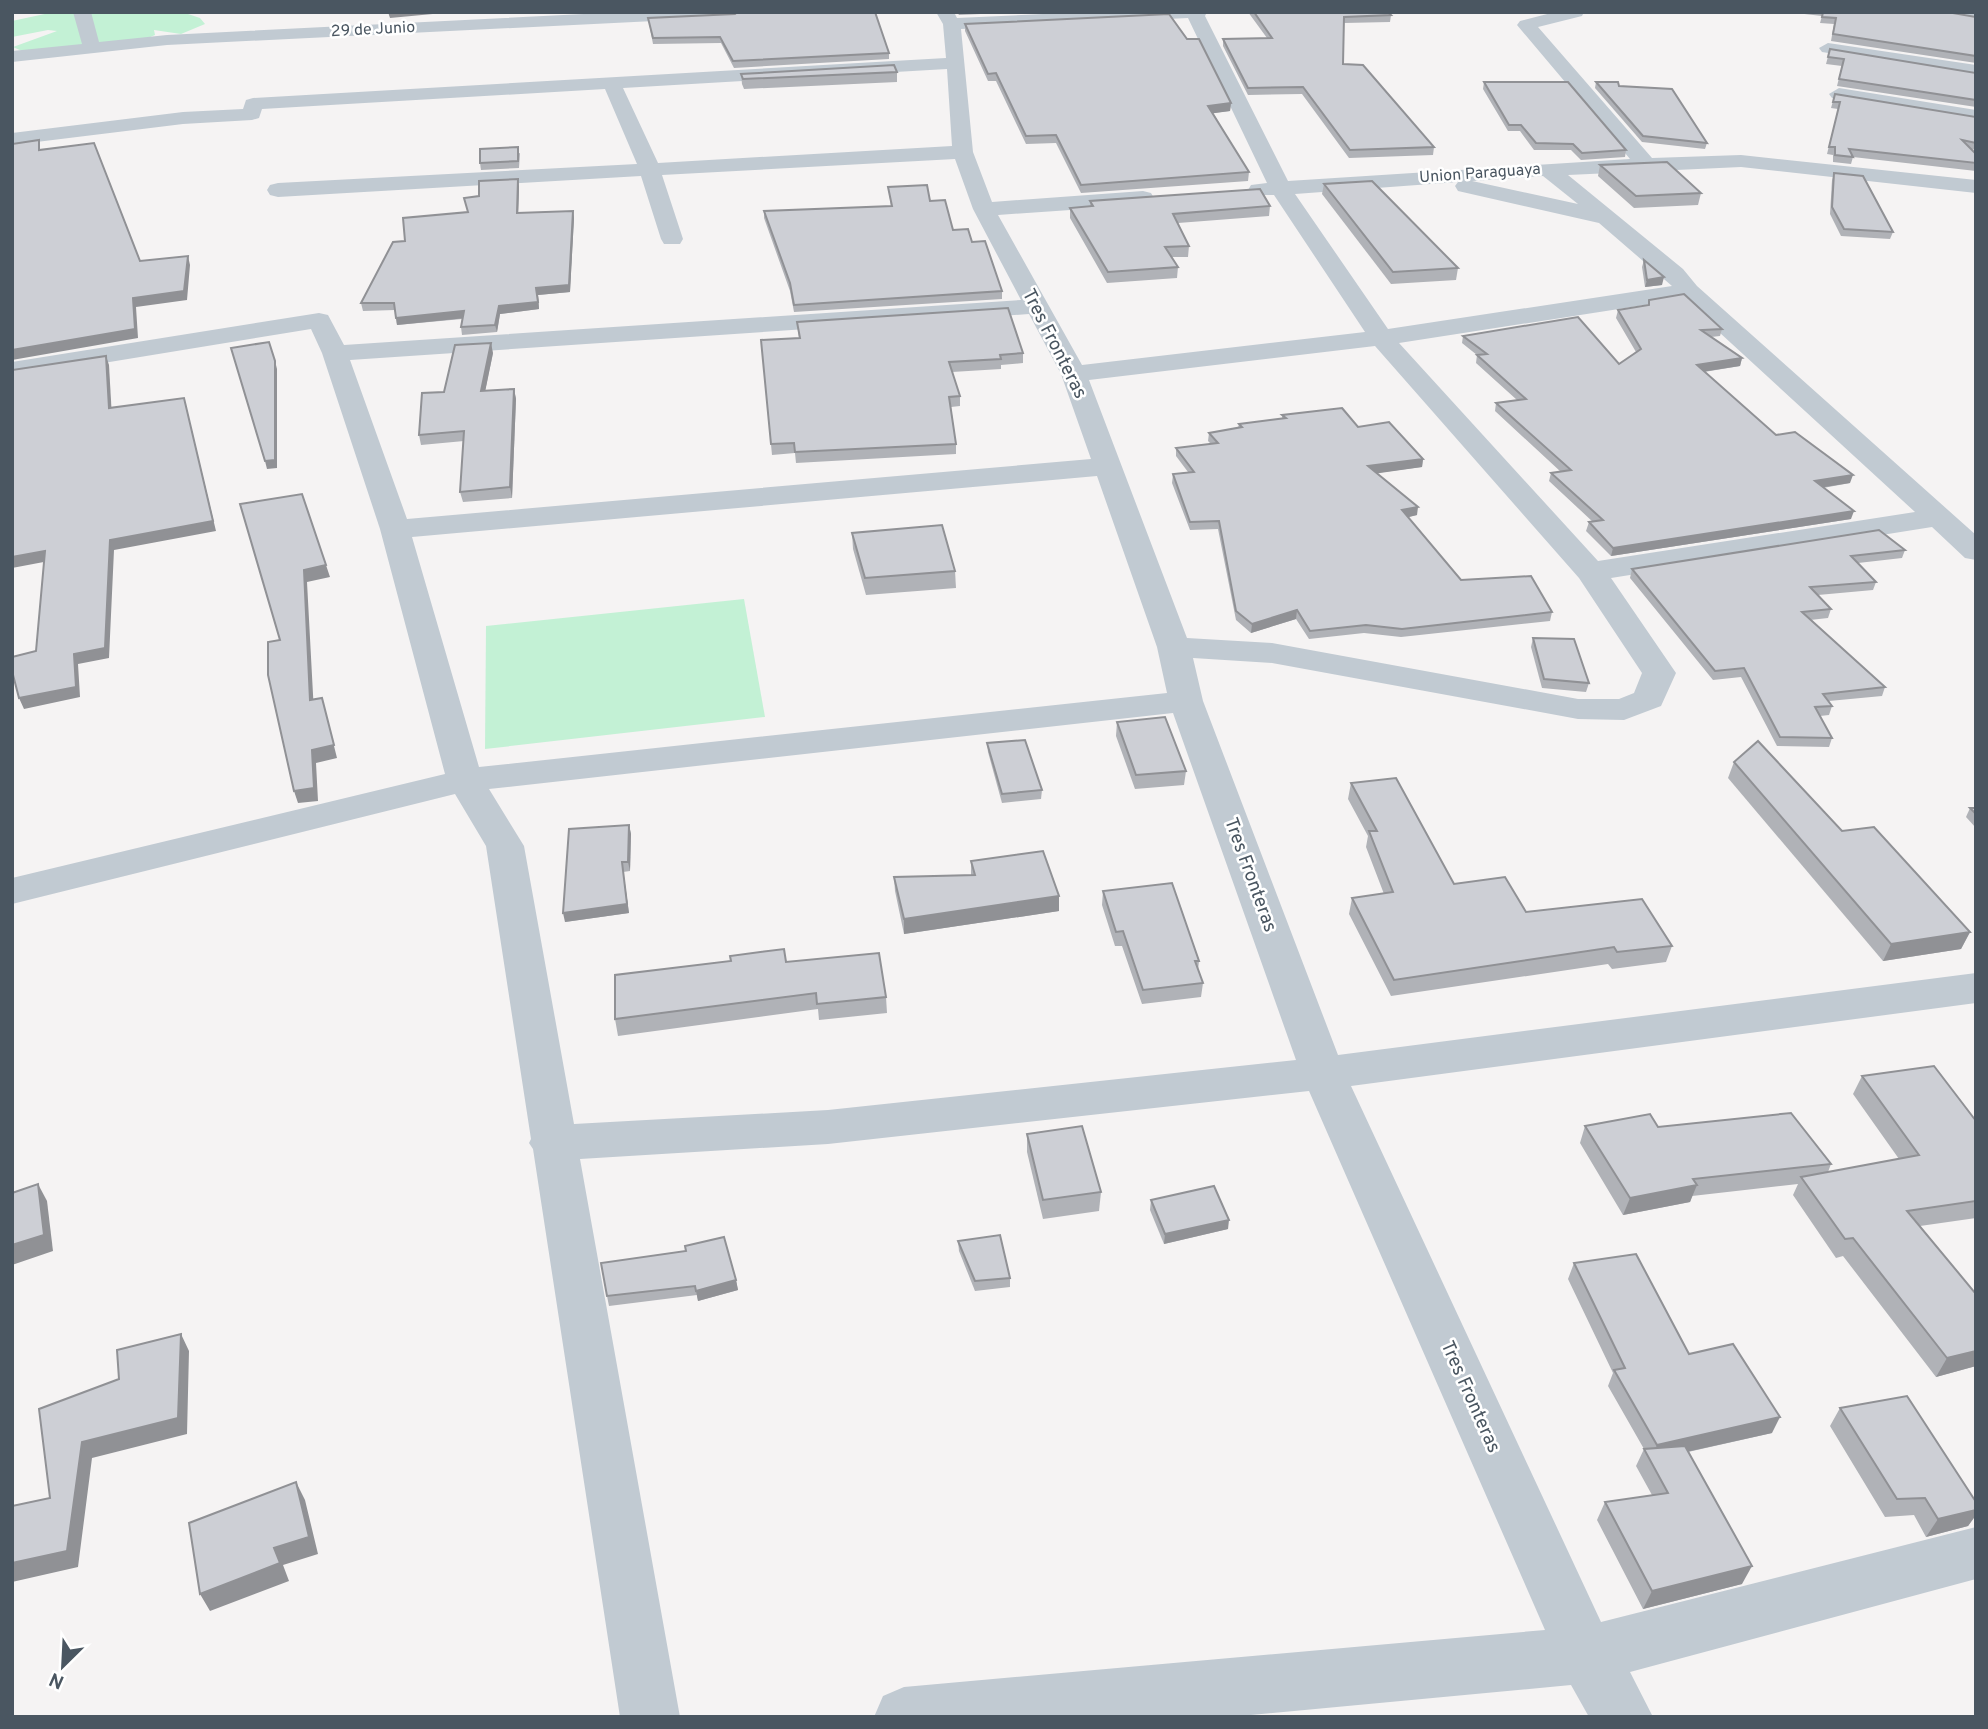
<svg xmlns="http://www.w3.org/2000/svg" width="1988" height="1729" font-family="Overpass,sans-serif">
	<rect width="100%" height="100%" fill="#f5f3f3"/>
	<g fill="#c3f1d5">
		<path d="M54,12H182L200,18L205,24L181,34L154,30L155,35L148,38L22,51L13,47L57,31L48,30L12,37V21Z"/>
		<path d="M744,599L765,717L485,749L486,626Z"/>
	</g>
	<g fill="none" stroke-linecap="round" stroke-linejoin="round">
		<g fill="#c1cad2" fill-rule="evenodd">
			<path d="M73,12H91L99,42L167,35L624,12H743L735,17L167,45L12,62V51L82,44Z"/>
			<path d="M936,12H954L957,18L1086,12H1207L1205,16L1288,181L1630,159L1517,25L1520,21L1555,12H1584L1582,16L1538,27L1652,158L1741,155L1976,180V193L1741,167L1568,175L1683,269L1697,286L1976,535V560L1965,558L1932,527L1611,578L1676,673L1661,706L1624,720L1578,719L1272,663L1193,658L1203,701L1338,1055L1976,973V1003L1351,1086L1601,1622L1976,1527V1579L1630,1672L1653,1717H1589L1571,1685L1230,1717H874L883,1696L904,1687L1545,1630L1309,1091L828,1144L580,1159L680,1717H620L533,1149L529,1143L531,1139L486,846L455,794L12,904V878L445,774L380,529L322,353L311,329L12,378V362L319,313L328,315L344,345L1021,300L973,209L955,159L662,175L683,239L680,244H664L661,239L641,176L278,197L270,195L267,190L270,185L278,183L637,164L605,89L262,109L259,118L252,120L183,124L12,145V133L183,112L243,109L246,100L253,98L946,58L943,24ZM1188,18L1267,183L1251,185L1248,190L1251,195H1274L1365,332L1082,365L998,215L1143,205L1151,203L1154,198L1151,193L1143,191L992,202L973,152L961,29ZM947,69L952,146L658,163L623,88ZM1543,176L1578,204L1472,181ZM1458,182L1455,186L1458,191L1599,223L1672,286L1388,329L1295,194ZM1683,299L1915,512L1598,561L1399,343ZM1029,314L1061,374L1091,459L407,519L350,360ZM1375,346L1579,578L1642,673L1634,693L1619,699H1578L1272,643L1187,638L1089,380ZM1097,476L1157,647L1167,693L479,767L412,537ZM1173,713L1296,1060L828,1110L574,1124L524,846L489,789Z"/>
			<path d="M1939,12H1976V21L1947,17Z"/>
			<path d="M1828,43L1976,65V77L1822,52L1819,48Z"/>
			<path d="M1839,88L1976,110V122L1832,98L1829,94Z"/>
		</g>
	</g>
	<g fill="#b0b2b7">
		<path d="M957,12H1024L959,15Z"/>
		<path d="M1248,12H1388L1391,15L1390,22L1344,23L1343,64L1434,147L1433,155L1349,158L1302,94L1248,95L1223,46V39L1267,38Z"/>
		<path d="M1787,12H1947L1976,17V63L1831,41L1834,24L1820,23L1822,16Z"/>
		<path d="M735,14L889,53V59L734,68L721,43L653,44L648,18Z"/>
		<path d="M965,24L1231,103L1230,111L1213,113L1249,172L1248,181L1081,193L1056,143L1026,144L996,81H988L965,31Z"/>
		<path d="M1830,49L1976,73V107L1837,86L1842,66L1826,64Z"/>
		<path d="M897,72V82L744,89L742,84L741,74Z"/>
		<path d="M1484,82L1626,150L1625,157L1581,160L1571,150H1534L1520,131H1508L1483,89Z"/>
		<path d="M1596,82L1619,86L1707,143L1705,149L1642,142L1595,88Z"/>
		<path d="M1835,94L1976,117V150L1971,149L1976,154V171L1853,157L1851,164L1833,162V155L1827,154L1838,109L1831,108Z"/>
		<path d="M520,153L519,168L481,170L480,163Z"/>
		<path d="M1600,165L1701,193L1698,205L1634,208L1598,176Z"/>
		<path d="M1834,173L1893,232L1890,239L1841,236L1830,214L1832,180Z"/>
		<path d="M1324,184L1458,268L1456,280L1391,284L1322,194Z"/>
		<path d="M519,186L518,213L573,211L574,218L570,292L538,295L539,309L500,314L497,332L462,335L461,327L462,319L397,325L395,310L363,311L361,303L405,241L468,212L464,198L479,196Z"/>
		<path d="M888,187L930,201L953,230L972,242L1002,291V299L794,312L790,291L764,218V211L891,206Z"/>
		<path d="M1090,201L1270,206L1269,216L1178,223L1189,246L1188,257H1171L1178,267L1177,278L1107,283L1070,218V208L1090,207Z"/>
		<path d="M1644,260L1662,285L1645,287L1642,267Z"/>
		<path d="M1649,300L1722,329L1720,336L1711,337L1742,358L1740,366L1704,372L1776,435L1850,483L1823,488L1851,519L1611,556L1586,531L1589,522H1593L1549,481L1551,473L1561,472L1495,411L1496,403L1517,400L1476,363L1477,355L1462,343L1463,336L1619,364L1636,352L1616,318L1618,310L1648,305Z"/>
		<path d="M797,322L1023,353V363L1001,365V369L952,372L960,396V406L951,407L956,444V454L796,463L795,453L772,455L761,340L799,338Z"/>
		<path d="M493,353L485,391L514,389L516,399L512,498L463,502L460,492L464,441L421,445L419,435L444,392Z"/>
		<path d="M1282,415L1358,427L1423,459L1422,467L1376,473L1417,515L1408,517L1461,580L1552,612L1550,621L1401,637L1364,633L1309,639L1296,619L1251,633L1236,620L1218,529L1190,530L1172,483L1173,474L1188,472L1176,456V448L1211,444L1208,441L1209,433L1238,428L1239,424L1282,419Z"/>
		<path d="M852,533L955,571L956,588L866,595L853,549Z"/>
		<path d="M1905,550L1902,558L1858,563L1876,582L1873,590L1818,595L1831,609L1828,618L1810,620L1885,687L1882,696L1829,701L1832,706L1829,715L1820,716L1832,738L1829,747L1777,746L1741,677L1713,680L1630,578L1632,569Z"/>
		<path d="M1533,638L1589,683L1586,692L1542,688L1531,647Z"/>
		<path d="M1117,722L1186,771L1184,785L1135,789L1116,736Z"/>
		<path d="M987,743L1042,790L1041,799L1002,803L988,752Z"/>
		<path d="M1734,762L1842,831L1970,932L1961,949L1883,961L1728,778Z"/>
		<path d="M1351,783L1454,884L1526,912L1672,946L1666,962L1612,969L1608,964L1391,996L1349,914L1352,898L1384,894L1366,847L1368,836L1348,799Z"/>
		<path d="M1970,808H1976V828L1966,817Z"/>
		<path d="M629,825L631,834L630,871L623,872L629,913L565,922Z"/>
		<path d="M971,861L1059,896V911L904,934L895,891L894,877L971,875Z"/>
		<path d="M1103,891L1199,961L1198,970L1203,983L1201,997L1142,1004L1122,946H1115L1102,905Z"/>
		<path d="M786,962L886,997L887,1013L819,1020L818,1009L618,1036L615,1019Z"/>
		<path d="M1862,1076L1976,1121V1218L1920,1226L1976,1294V1366L1936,1377L1843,1256L1836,1258L1793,1195L1798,1184L1692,1196L1690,1202L1623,1215L1580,1143L1585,1126L1658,1127L1831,1164L1828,1172L1899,1159L1853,1094Z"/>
		<path d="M1027,1134L1101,1192L1099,1211L1043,1219L1027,1152Z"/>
		<path d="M1151,1200L1228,1229L1164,1244L1150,1210Z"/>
		<path d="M958,1241L1010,1278V1287L975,1291L959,1251Z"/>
		<path d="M1574,1263L1689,1354L1772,1433L1688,1452L1742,1584L1643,1609L1597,1520L1605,1502L1652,1495L1636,1466L1644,1449L1608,1386L1613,1373L1568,1279Z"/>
		<path d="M736,1280L738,1290L698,1301L697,1295L609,1306L607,1296Z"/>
		<path d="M1840,1408L1976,1502V1515L1968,1526L1926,1537L1914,1515L1885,1517L1830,1426Z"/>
	</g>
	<g fill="#909195">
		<path d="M388,12H454L390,18Z"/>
		<path d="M1231,103L1230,111L1208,114V106Z"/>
		<path d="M518,179L519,186L518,220L517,213Z"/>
		<path d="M573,211L574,218L570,292L538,295L539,309L500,314L497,332L495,325L499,306L536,288Z"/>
		<path d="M188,256L190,265L187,300L136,307L138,338L12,360V350L133,298Z"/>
		<path d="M1664,277L1662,285L1645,287L1647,280Z"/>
		<path d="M464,311L466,318L397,325L396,318Z"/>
		<path d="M491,343L493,353L483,402L481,391Z"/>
		<path d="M106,356L109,365L112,418L109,408Z"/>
		<path d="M1742,358L1740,366L1695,373L1697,365Z"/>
		<path d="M275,361L277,369V468L267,469L265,461Z"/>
		<path d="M514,389L516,399L512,498L510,487Z"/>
		<path d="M184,398L216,531L114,550L109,658L78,664L80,697L24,709L19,698L110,540Z"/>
		<path d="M1423,459L1422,467L1366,475L1368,466Z"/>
		<path d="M1853,475L1850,483L1812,489L1815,481Z"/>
		<path d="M1418,507L1417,515L1401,519L1402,510Z"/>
		<path d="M1854,511L1851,519L1611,556L1613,548Z"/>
		<path d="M45,551L49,561L12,568V557Z"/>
		<path d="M326,565L330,577L307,582L314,713L310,700L304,570Z"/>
		<path d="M1297,610L1296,619L1251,633L1252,624Z"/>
		<path d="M322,698L337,758L316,763L318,801L298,803L294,791L312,750Z"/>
		<path d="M629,825L631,834L630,871L628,862Z"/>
		<path d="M622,862L629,913L565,922L563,913Z"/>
		<path d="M1059,896V911L904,934V919Z"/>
		<path d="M1970,932L1961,949L1883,961L1891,944Z"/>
		<path d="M38,1184L47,1201L53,1251L12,1265V1245Z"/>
		<path d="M1697,1185L1690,1202L1623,1215L1630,1198Z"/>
		<path d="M1229,1220L1228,1229L1164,1244L1165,1234Z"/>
		<path d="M736,1280L738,1290L698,1301L696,1291Z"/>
		<path d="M181,1334L189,1351L187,1434L92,1458L78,1567L12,1582V1563L82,1442Z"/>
		<path d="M1976,1351V1366L1936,1377L1947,1358Z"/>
		<path d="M1780,1417L1772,1433L1650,1460L1657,1445Z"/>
		<path d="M296,1482L305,1500L318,1554L283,1565L289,1581L210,1611L200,1594L274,1548Z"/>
		<path d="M1976,1510V1515L1968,1526L1926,1537L1938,1519Z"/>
		<path d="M1752,1566L1742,1584L1643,1609L1652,1591Z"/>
	</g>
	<g fill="#cdcfd5" stroke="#909195" stroke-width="2">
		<path d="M737,12H875L889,53L733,61L720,37L653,38L648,18L735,14Z"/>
		<path d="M1254,12H1388L1391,15L1344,17L1343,64L1363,65L1434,147L1350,150L1303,87L1248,88L1223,39L1272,38Z"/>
		<path d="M1823,12H1947L1976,17V56L1833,34L1836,18L1822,17Z"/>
		<path d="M1169,14L1187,39H1199L1231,103L1208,106L1249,172L1081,185L1056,135L1026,136L996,73L988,74L965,24Z"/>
		<path d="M1830,49L1976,73V100L1839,79L1844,59L1828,57Z"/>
		<path d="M894,65L897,72L743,79L741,74Z"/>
		<path d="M1484,82H1568L1626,150L1582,153L1573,144L1536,143L1521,125H1509Z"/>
		<path d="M1596,82H1618L1619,86L1672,89L1707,143L1643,136Z"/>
		<path d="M1835,94L1976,117V143L1962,140L1976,154V163L1849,149L1853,157L1835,155V147H1829L1840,102H1833Z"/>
		<path d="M39,140V150L94,143L140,261L188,256L184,291L133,298L135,329L12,350V144Z"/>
		<path d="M518,147V161L480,163V149Z"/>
		<path d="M1667,162L1701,193L1636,196L1600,165Z"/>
		<path d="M1834,173L1863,176L1893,232L1844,229L1832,207Z"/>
		<path d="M518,179L517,213L573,211L569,285L536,288L538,302L499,306L495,325L461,327L464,311L396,318L394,303H361L393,242L405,241L403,218L468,212L464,198L479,196V181Z"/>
		<path d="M1372,181L1458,268L1393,272L1324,184Z"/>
		<path d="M927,185L930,201L945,200L953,230L968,229L972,242L985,241L1002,291L794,305L790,283L764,211L892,206L888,187Z"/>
		<path d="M1260,189L1270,206L1173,214L1189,246L1165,247L1178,267L1108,272L1070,208L1093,206L1090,201Z"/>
		<path d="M1644,260L1664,277L1647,280Z"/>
		<path d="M1684,294L1722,329L1701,330L1742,358L1697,365L1776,435L1795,432L1853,475L1815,481L1854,511L1613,548L1589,522L1603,520L1551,473L1571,470L1496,403L1526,399L1477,355L1487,354L1463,336L1578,317L1619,364L1641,349L1618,310L1649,305V300Z"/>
		<path d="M1008,308L1023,353L1000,355L1001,359L949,362L960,396L949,397L956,444L795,452L794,443L771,444L761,340L800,338L797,322Z"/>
		<path d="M269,342L275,361V460L265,461L231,348Z"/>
		<path d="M491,343L481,391L514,389L510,487L460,492L464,431L419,435L422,393L444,392L455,345Z"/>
		<path d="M106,356L109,408L184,398L213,521L110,540L105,648L74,654L76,687L19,698L12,671V657L36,651L45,551L12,557V370Z"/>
		<path d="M1342,408L1358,427L1389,422L1423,459L1368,466L1418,507L1402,510L1461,580L1531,576L1552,612L1402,629L1366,625L1310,631L1297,610L1252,624L1236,611L1219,521L1190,522L1173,474L1194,472L1176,448L1218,443L1209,433L1242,427L1239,424L1286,418L1282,415Z"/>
		<path d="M302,494L326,565L304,570L310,700L322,698L334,745L312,750L314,788L294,791L268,675V642L280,640L240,504Z"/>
		<path d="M942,525L955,571L865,578L852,533Z"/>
		<path d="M1879,530L1905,550L1851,556L1876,582L1810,587L1831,609L1802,612L1885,687L1823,694L1832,706L1815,707L1832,738L1780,737L1744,668L1715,671L1632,569Z"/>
		<path d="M1533,638L1574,639L1589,683L1544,679Z"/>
		<path d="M1165,717L1186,771L1136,775L1117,722Z"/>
		<path d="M1025,740L1042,790L1002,794L987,743Z"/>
		<path d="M1758,741L1842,831L1874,827L1970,932L1891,944L1734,762Z"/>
		<path d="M1396,778L1454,884L1505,877L1526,912L1642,899L1672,946L1617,952L1614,947L1394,980L1352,898L1393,892L1369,831H1377L1351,783Z"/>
		<path d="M1970,808H1976V814Z"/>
		<path d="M629,825L628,862H622L627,904L563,913L569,829Z"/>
		<path d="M1043,851L1059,896L904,919L894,877L975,875L971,861Z"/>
		<path d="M1172,883L1199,961H1195L1203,983L1143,990L1123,931L1116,932L1103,891Z"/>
		<path d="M784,949L786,962L879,953L886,997L817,1004L816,993L615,1019V975L731,961L730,956Z"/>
		<path d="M1934,1066L1976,1121V1201L1907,1211L1976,1294V1351L1947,1358L1853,1238L1845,1239L1801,1177L1919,1155L1862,1076Z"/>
		<path d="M1791,1113L1831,1164L1693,1179L1697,1185L1630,1198L1585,1126L1650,1114L1658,1127Z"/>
		<path d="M1082,1126L1101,1192L1043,1200L1027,1134Z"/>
		<path d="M38,1184L44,1235L12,1245V1193Z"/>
		<path d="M1214,1186L1229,1220L1165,1234L1151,1200Z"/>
		<path d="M1000,1235L1010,1278L975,1281L958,1241Z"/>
		<path d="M724,1237L736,1280L696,1291L695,1286L607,1296L601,1263L686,1251L685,1246Z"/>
		<path d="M1636,1254L1689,1354L1733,1344L1780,1417L1657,1445L1614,1370L1625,1368L1574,1263Z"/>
		<path d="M181,1334L178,1418L82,1442L67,1551L12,1563V1506L50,1498L39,1409L119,1379L117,1350Z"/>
		<path d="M1907,1396L1976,1502V1510L1938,1519L1925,1498L1897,1499L1840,1408Z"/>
		<path d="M1685,1446L1752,1566L1652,1591L1605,1502L1668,1493L1644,1449Z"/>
		<path d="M296,1482L309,1537L274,1548L280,1563L200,1594L189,1523Z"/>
	</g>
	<g text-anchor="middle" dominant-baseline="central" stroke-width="5" stroke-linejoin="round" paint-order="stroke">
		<g font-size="16" fill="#4a5661" stroke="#fff">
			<text transform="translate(373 30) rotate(-3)">29 de Junio</text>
			<text transform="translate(1480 174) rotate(-4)">Union Paraguaya</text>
		</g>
		<g font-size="19" fill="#4a5661" stroke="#fff">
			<text transform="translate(1054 344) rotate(63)">Tres Fronteras</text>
			<text transform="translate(1250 875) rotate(70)">Tres Fronteras</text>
			<text transform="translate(1470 1397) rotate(66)">Tres Fronteras</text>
		</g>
	</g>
	<rect width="1988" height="1729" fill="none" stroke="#4a5661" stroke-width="28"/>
	<g transform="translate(63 1666) rotate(204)" stroke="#ffffff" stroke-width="5" paint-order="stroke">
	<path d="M0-5L12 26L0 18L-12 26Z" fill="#4a5661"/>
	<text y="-10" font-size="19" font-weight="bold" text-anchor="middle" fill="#4a5661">N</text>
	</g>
</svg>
